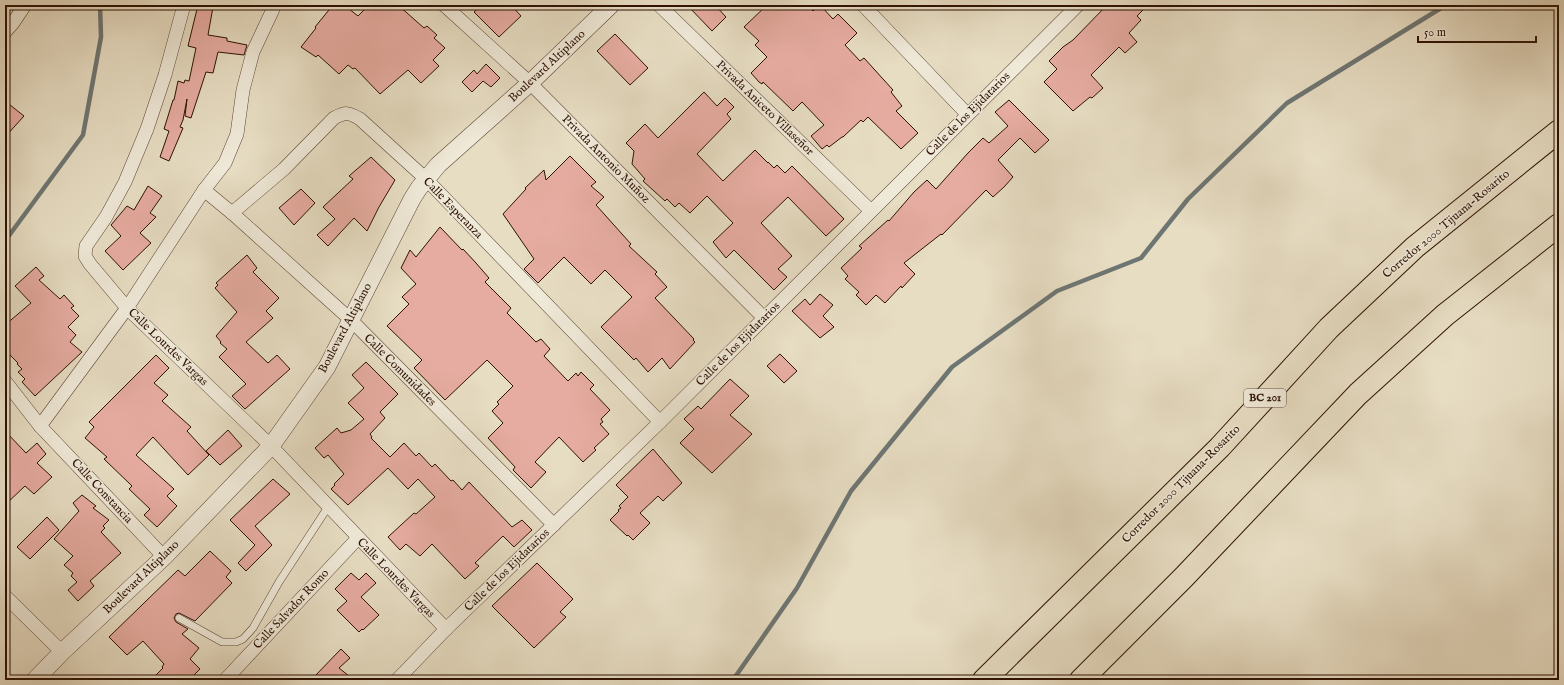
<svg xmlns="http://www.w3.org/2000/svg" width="1564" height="685" font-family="'IM FELL English',serif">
	<rect width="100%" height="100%" fill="#e7ddc3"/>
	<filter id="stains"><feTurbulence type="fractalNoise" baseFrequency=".005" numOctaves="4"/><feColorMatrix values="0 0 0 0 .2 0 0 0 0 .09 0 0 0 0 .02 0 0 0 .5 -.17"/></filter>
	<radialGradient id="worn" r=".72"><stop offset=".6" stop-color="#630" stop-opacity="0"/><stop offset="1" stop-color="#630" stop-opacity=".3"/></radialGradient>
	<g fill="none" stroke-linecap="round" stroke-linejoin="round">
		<g stroke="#6e7673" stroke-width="4.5">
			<path d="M5,241L83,135L101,37L100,5"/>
			<path d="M733,680L797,588L851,491L952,367L1057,291L1141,258L1188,199L1287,103L1446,5"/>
		</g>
	</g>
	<g fill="#e6aca1" stroke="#2d1104">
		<path d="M198,5L213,7L208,35L227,38V41L247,45L244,55L218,52L213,73L206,72L191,118L185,116L187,99L183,120L180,127L183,128L169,161L160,157L169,131L164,129L173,100H174L178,81L184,83L185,80L189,81L196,48L188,46Z"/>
		<path d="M333,5H344L358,16L369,5H398L424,28L427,26L437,35L434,38L445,48L433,60L439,66L421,83L408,70L380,94L355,68L353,69L348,65L339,74L318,55L316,57L301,47L316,28L315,27Z"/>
		<path d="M482,5H511L521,16L499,37L474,12Z"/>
		<path d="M687,5H715L726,17L712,31Z"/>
		<path d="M767,5H807L813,11L820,5L833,19L838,14L857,33L845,45L860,61L864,58L893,90L891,92L902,106L896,111L918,133L901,149L868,117L863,122L861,120L843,137H842L829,147L827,145L822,149L811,136L824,125L802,102L793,111L763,82L762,84L759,82L751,73L767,57L755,45L759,41L744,27Z"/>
		<path d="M1107,5H1148L1137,16L1141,20L1129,33L1137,42L1125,53L1119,47L1091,75L1103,88L1092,98L1090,97L1073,111L1044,82L1057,69L1049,61L1063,47L1073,40Z"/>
		<path d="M615,34L648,68L630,85L597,51Z"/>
		<path d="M486,64L500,78L491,87L483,81L472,92L462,82L474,70L477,74Z"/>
		<path d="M704,92L717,106L725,98L734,107L727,114L731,119L697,154L723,181L755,150L768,163V162L774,168L777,165L785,173L792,166L844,219L826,236L788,197L761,223L792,256L778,269L787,277L774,290L734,250L726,258L713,242L733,223L707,196L690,213L679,203L675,207L667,199L665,201L643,181L645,179L632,164L634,151L626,143L645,124L658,138Z"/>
		<path d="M1009,100L1049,140L1035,153L1020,138L998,160L1013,177L1004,187L993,197L986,190L942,235L941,234L904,263L915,274L902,288L901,286L885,303L876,295L866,305L856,295L859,292L845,279L848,276L841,268L862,248L859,246L888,220L889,221L914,192L927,180L936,189L968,153L983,138L989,143L1008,126L995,112Z"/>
		<path d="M5,101L24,116L5,137Z"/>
		<path d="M570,156L596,182L591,186L604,197L596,205L631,244L629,246L657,272L655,274L667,287L655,298L694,339L693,340L695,342L670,369L662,358L648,372L636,358L634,360L601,327L632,297L605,270L591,284L564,257L538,283L524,269L534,259L503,214L526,189L525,188L544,170L546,180Z"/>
		<path d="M371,157L395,180L379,207L367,231L354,218L328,246L317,235L335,219L323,207L353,179L349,176Z"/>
		<path d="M148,186L162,196L150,213L156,217L140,233L151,243L123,270L105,251L121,236L111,225L127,206L134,210Z"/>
		<path d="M301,189L315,203L294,225L279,208Z"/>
		<path d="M440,227L462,250L463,249L476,263L489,278L485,282L511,308L507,313L536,342L541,339L550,349L544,356L568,381L576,373L578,376L581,372L594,385L590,389L610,410L601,419L603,422L600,424L609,434L594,448L596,450L583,462L559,437L535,462L546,472L531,488L513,470L515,467L488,438L503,423L492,411L499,404L497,402L513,386L487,360L445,400L414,368L422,360L387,326L409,304L402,297L416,284L401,268L410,250L416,257Z"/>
		<path d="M247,255L257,268L253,272L279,298L266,311L273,318L246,342L268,363L277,355L290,369L245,409L232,396L246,384L219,357L227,349L220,343L221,342L216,336L237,312L215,288L218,285L216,283Z"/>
		<path d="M36,267L44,276L39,280L60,299L64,295L74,306L71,308L79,316L68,327L76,335L70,342L82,352L35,396L22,382L25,379L18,372L22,369L17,364L18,363L5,350V325L31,303L15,286Z"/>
		<path d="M820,294L833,305L823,316L834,327L820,338L792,311L805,299L810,305Z"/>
		<path d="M780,354L797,371L784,383L767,366Z"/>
		<path d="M156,355L169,368L154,383L168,395L162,401L191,427L187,431L209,455L188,475L153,437L136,455L174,489L167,496L177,506L157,527L144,515L150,509L129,489L132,486L104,459L107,457L85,438L94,427L89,422Z"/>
		<path d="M366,362L398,394L380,412L385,418L370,434L372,437L371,438L390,457L404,443L416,456L419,453L432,467L435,464L451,481L453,480L462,490L469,482L512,527L522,520L532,530L514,547L503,536L475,563L479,566L465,579L432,544L420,556L406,544L400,550L388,537L414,513L416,514L435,497L418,479L408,489L388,468L348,505L331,489L335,485L334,484L344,474L328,455L324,458L315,448L337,428L341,433L351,430L364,419L348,403L364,388L352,375Z"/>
		<path d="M730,379L749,396L730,415L752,434L712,473L680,443L694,429L684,419L698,406L701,409Z"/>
		<path d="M228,430L242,446L220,465L206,451Z"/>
		<path d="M5,431L26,453L37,443L46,454L37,463L52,477L34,494L25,486L5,505Z"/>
		<path d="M653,449L682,483L663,501L658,496L640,513L650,523L633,540L628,535L627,536L610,520L619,511L618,510L621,508L619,506L628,497L616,485Z"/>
		<path d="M273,479L290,494L255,526L272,545L246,571L238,563L255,545L230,520Z"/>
		<path d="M82,495L96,506L93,508L109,520L103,526L105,528L101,532L121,553L90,581L94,586L78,601L68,590L77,582L71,576L73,573L64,565L73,556L54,539L79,511L73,503Z"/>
		<path d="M47,517L59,530L30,559L17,547Z"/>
		<path d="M210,551L231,571L226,577L232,583L195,621L179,613L176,614L174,618L176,622L188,629L182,634L199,648L190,659L200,669L189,680H151L163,668L162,667L164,664L143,641L127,655L109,637L178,570L185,576Z"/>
		<path d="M537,563L573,599L560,612L566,617L534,648L492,606Z"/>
		<path d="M351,573L359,580L366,573L376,583L361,597L379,615L363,630L362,629L359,632L337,610L347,601L335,589Z"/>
		<path d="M341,649L350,658L339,668L354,680H314L313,678Z"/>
	</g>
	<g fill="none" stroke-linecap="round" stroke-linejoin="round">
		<defs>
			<path id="service" d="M179,618L222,642H236L243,639L253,628L279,582L328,507"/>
			<g id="minor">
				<path d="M184,5L165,75L147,129L125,182L106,217L86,246L85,256L90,264L127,308L271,446L446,629"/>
				<path d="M444,5L530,83L764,318"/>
				<path d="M659,5L871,211"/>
				<path d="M863,5L967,114"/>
				<path d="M5,32L13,23L25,5"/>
				<path d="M204,190L232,213L351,320L554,525"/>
				<path d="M232,213L284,169L334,118C346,112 348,112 360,119L426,179L660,422"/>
				<path d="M5,381L40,426L164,557"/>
				<path d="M40,426L127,308L204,190L225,163L237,134L243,90L253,52L275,5"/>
				<path d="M5,596L62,652"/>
				<path d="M225,680L358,538"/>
				<path d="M397,680L446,629L660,422L1078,5"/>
			</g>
			<path id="tertiary" d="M35,680L62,652L164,557L271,446L327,367L412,199L419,188L438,165L530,83L611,5"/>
			<g id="motorway">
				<path d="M984,680L1220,447L1329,328L1415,247L1559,131"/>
				<path d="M1081,680L1184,577L1358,394L1445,315L1559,225"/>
			</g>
		</defs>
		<use href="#service" stroke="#5c4434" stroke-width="8"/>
		<use href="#minor" stroke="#5c4434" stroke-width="14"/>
		<use href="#tertiary" stroke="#5c4434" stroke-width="18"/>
		<use href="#motorway" stroke="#2d1104" stroke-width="24"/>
		<use href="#service" stroke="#efe9d8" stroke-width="7"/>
		<use href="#minor" stroke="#efe9d8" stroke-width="13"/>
		<use href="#tertiary" stroke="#efe9d8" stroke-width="17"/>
		<use href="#motorway" stroke="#e7ddc3" stroke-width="22"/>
	</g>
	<g text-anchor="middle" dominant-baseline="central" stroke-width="3" stroke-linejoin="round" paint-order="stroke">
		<rect fill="#efe9d8" stroke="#675244" stroke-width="1" x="1244" y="389" width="42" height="18" rx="3"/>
		<g font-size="11" font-weight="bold" fill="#2d1104">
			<text x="1265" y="398">BC 201</text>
		</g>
		<g font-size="12" fill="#2d1104" stroke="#efe9d8">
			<text transform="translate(547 66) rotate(-43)">Boulevard Altiplano</text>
			<text transform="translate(765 108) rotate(44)">Privada Aniceto Villaseñor</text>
			<text transform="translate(968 114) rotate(-45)">Calle de los Ejidatarios</text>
			<text transform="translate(606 159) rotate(45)">Privada Antonio Muñoz</text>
			<text transform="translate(453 208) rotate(46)">Calle Esperanza</text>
			<text transform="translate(1446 224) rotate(-40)">Corredor 2000 Tijuana-Rosarito</text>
			<text transform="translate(345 328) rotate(-62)">Boulevard Altiplano</text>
			<text transform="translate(738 344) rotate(-45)">Calle de los Ejidatarios</text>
			<text transform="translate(168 347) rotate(44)">Calle Lourdes Vargas</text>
			<text transform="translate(400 370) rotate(45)">Calle Comunidades</text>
			<text transform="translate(1181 484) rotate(-45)">Corredor 2000 Tijuana-Rosarito</text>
			<text transform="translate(102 491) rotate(47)">Calle Constancia</text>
			<text transform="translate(507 570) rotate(-44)">Calle de los Ejidatarios</text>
			<text transform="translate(141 577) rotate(-44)">Boulevard Altiplano</text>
			<text transform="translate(396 578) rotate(46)">Calle Lourdes Vargas</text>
			<text transform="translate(291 609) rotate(-47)">Calle Salvador Romo</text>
		</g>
	</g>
	<rect width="1564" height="685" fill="none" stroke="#e7ddc3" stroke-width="20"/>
	<rect x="6" y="6" width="1552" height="673" fill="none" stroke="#2d1104" stroke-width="2"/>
	<rect x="10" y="10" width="1544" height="665" fill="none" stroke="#2d1104"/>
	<path d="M1418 36v6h118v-6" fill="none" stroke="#2d1104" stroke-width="2"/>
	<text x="1424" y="36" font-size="12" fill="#2d1104" stroke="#efe9d8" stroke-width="3" paint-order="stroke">50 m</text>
	<rect width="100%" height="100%" filter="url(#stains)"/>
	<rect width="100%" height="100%" fill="url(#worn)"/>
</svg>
